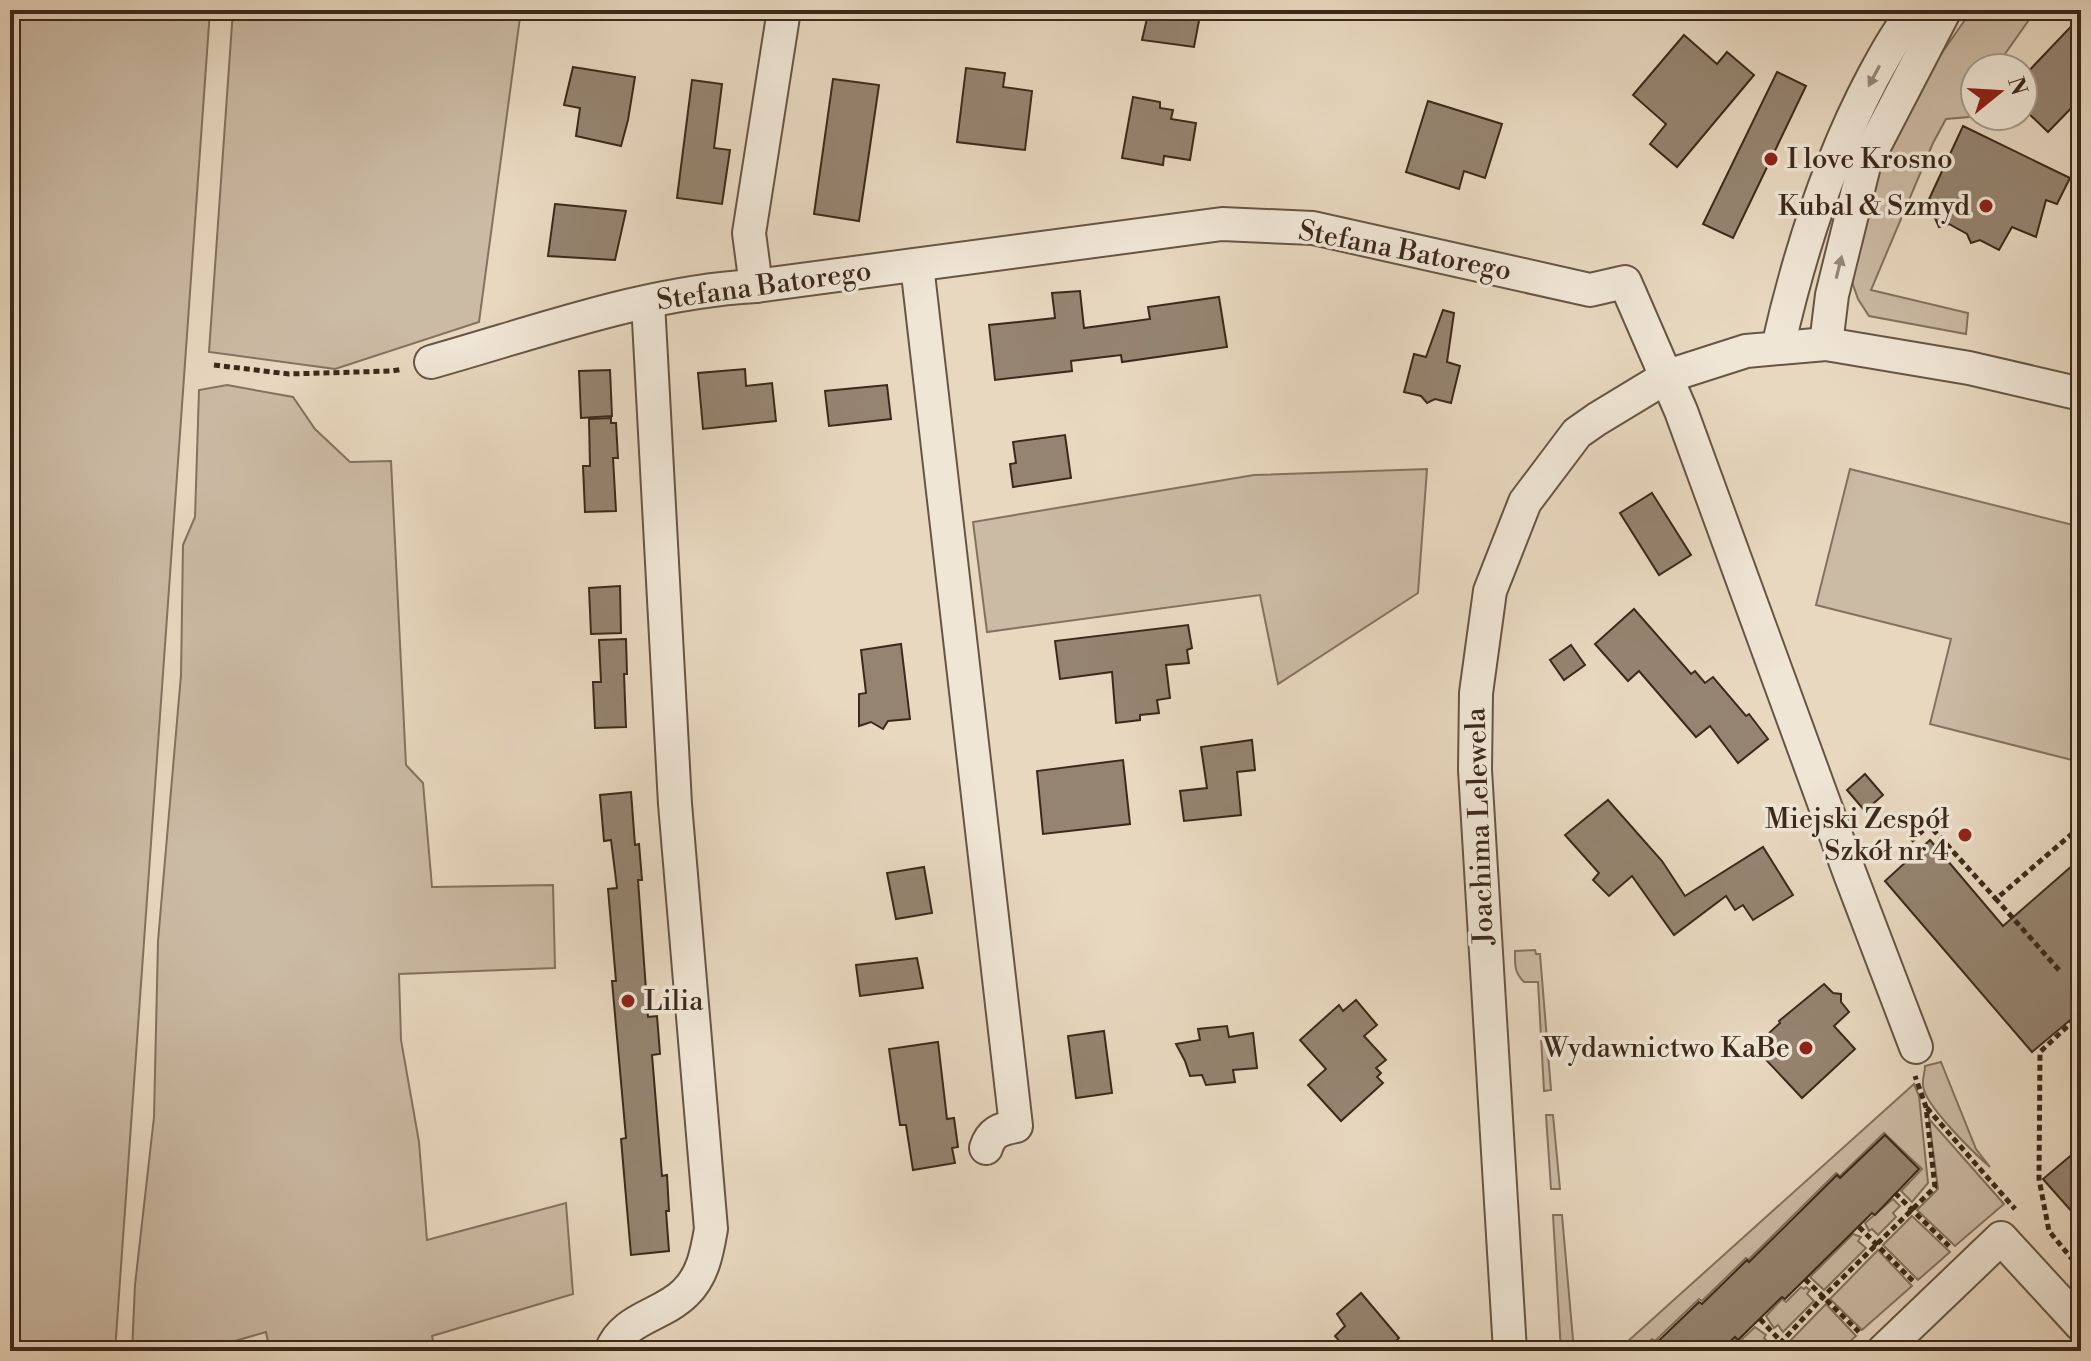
<svg xmlns="http://www.w3.org/2000/svg" width="2091" height="1361" font-family="'Libre Bodoni',serif">
	<rect width="100%" height="100%" fill="#e8d8c0"/>
	<filter id="stains"><feTurbulence type="fractalNoise" baseFrequency=".0025" numOctaves="4"/><feColorMatrix values="0 0 0 0 .2 0 0 0 0 .09 0 0 0 0 .02 0 0 0 .5 -.17"/></filter>
	<radialGradient id="worn" r=".72"><stop offset=".6" stop-color="#630" stop-opacity="0"/><stop offset="1" stop-color="#630" stop-opacity=".3"/></radialGradient>
	<g fill="#cbbaa4" stroke="#84725f" stroke-width="2">
		<path d="M10,10H210L115,1351H10Z"/>
		<path d="M233,10H521L479,322L335,369L209,352Z"/>
		<path d="M1972,10H2036L1995,68H1975V116H1982L1946,119L1933,143L1871,290L1968,313L1966,334L1869,316L1858,299L1851,279L1862,209L1913,94Z"/>
		<path d="M227,385L293,397L315,429L350,462L391,461L406,765L423,783L432,887L553,885L555,968L399,974L401,1040L419,1142L427,1240L566,1203L573,1294L432,1336L435,1351H270L266,1332L228,1343L229,1351H132L135,1285L154,1117L158,941L181,675L183,545L195,517L199,390Z"/>
		<path d="M1427,469L1418,593L1278,684L1260,595L987,632L973,522L1254,475Z"/>
		<path d="M1850,469L2081,527V741L2076,761L1930,724L1951,639L1816,605Z"/>
		<path d="M1535,950L1536,954H1540L1551,1090L1544,1091L1538,982H1524C1514,972 1515,965 1515,951Z"/>
		<path d="M1941,1062L1976,1149L1990,1167C1975,1154 1923,1104 1923,1085C1922,1079 1925,1073 1925,1066Z"/>
		<path d="M1914,1084L1919,1096L1928,1183L1912,1202L1901,1191L1922,1169L1884,1133L1840,1176L1836,1173L1748,1260L1746,1258L1702,1301L1699,1299L1655,1341L1652,1339L1639,1351H1617Z"/>
		<path d="M1546,1115H1553L1560,1189H1551Z"/>
		<path d="M1929,1119L2004,1204L1955,1246L1917,1210L1938,1189Z"/>
		<path d="M1893,1199L1900,1206L1893,1213L1896,1217L1878,1235L1872,1229L1869,1231L1865,1223Z"/>
		<path d="M1553,1215H1562L1574,1351H1561Z"/>
		<path d="M1912,1216L1950,1252L1918,1280L1883,1245Z"/>
		<path d="M1853,1234L1861,1237L1858,1241L1866,1248L1824,1290L1810,1277Z"/>
		<path d="M1878,1250L1912,1286L1862,1330L1830,1299Z"/>
		<path d="M1801,1287L1804,1289L1806,1287L1810,1290L1807,1294L1814,1301L1783,1332L1778,1325L1774,1328L1766,1316L1782,1299L1786,1302Z"/>
		<path d="M1826,1304L1856,1336L1839,1351H1796L1788,1343Z"/>
		<path d="M1755,1327L1766,1335L1764,1338L1771,1345L1766,1351H1724L1735,1340L1739,1342Z"/>
	</g>
	<g fill="#958470" stroke="#3c291a" stroke-width="2">
		<path d="M1149,10H1201L1194,47L1142,40Z"/>
		<path d="M2081,16V98L2048,132L2023,108V77Z"/>
		<path d="M1684,35L1717,64L1727,52L1754,75L1677,167L1650,144L1666,124L1633,95Z"/>
		<path d="M573,67L635,77L628,120L621,146L576,136L580,108L564,105Z"/>
		<path d="M966,68L1005,73L1003,87L1032,91L1025,150L957,142Z"/>
		<path d="M1777,72L1806,86L1733,238L1703,224Z"/>
		<path d="M833,79L879,85L859,221L814,214Z"/>
		<path d="M692,80L722,84L714,148L730,150L722,204L677,198Z"/>
		<path d="M1133,97L1160,102V108L1173,110L1171,119L1196,123L1190,160L1164,156L1163,165L1122,158Z"/>
		<path d="M1428,101L1502,124L1485,178L1464,171L1459,189L1406,172Z"/>
		<path d="M1963,126L2070,178L2057,204L2046,200L2036,237L2012,227L1999,250L1980,240L1971,243L1967,234L1949,224L1939,227L1935,218L1923,212Z"/>
		<path d="M555,204L626,211L615,260L548,256Z"/>
		<path d="M1080,291L1084,328L1150,319L1148,307L1219,297L1227,347L1122,362L1121,355L1071,361L1072,371L995,380L989,325L1055,318L1052,293Z"/>
		<path d="M1443,310L1454,313L1447,362L1460,366L1451,403L1435,399L1427,403L1421,396L1404,392L1414,354L1426,357Z"/>
		<path d="M745,369L746,386L772,383L776,421L703,429L698,373Z"/>
		<path d="M610,370L612,416L581,418L579,371Z"/>
		<path d="M887,385L891,419L829,426L825,391Z"/>
		<path d="M611,418V423H616L618,458H613L616,511L585,512L583,466H590L589,419Z"/>
		<path d="M1065,435L1071,478L1013,487L1010,464L1016,463L1013,442Z"/>
		<path d="M1652,493L1691,555L1659,575L1620,513Z"/>
		<path d="M620,586L621,633L591,634L589,588Z"/>
		<path d="M1634,609L1691,674L1695,671L1705,683L1713,677L1746,716L1749,714L1768,739L1738,763L1710,726L1696,737L1639,671L1628,681L1595,644Z"/>
		<path d="M1188,625L1192,648L1187,650L1189,663L1166,665L1170,698L1157,700L1159,713L1140,715V720L1116,723L1112,672L1060,679L1055,641Z"/>
		<path d="M626,639L627,674H624L626,727L595,728L593,682H601L599,640Z"/>
		<path d="M901,644L910,719L888,721L883,729L871,722L859,726V694L866,693L861,650Z"/>
		<path d="M1571,645L1585,665L1564,680L1550,660Z"/>
		<path d="M1252,740L1255,770L1237,772L1241,815L1184,821L1180,791L1207,788L1201,747Z"/>
		<path d="M1123,760L1130,824L1043,834L1037,771Z"/>
		<path d="M1865,774L1883,795L1865,811L1847,790Z"/>
		<path d="M631,792L635,845L639,844L642,880H638L648,1017L657,1016L660,1054L652,1055L662,1176L667,1175L669,1211H666L669,1251L631,1255L621,1139L626,1138L612,981H616L608,889L617,888L611,840L604,841L600,795Z"/>
		<path d="M1608,800L1662,861L1685,896L1763,847L1793,895L1753,920L1743,905L1735,910L1726,896L1674,935L1632,876L1609,896L1593,880L1599,873L1565,835Z"/>
		<path d="M1930,840L2003,926L2081,858V1011L2032,1052L1885,881Z"/>
		<path d="M924,867L932,913L896,919L887,873Z"/>
		<path d="M917,958L923,988L860,996L856,965Z"/>
		<path d="M1824,984L1833,993L1841,994V1002L1849,1012L1834,1026L1855,1049L1802,1098L1754,1047L1780,1023L1779,1021Z"/>
		<path d="M1356,1000L1377,1025L1364,1036L1386,1060L1376,1068L1381,1073L1377,1077L1383,1083L1341,1121L1308,1085L1326,1069L1300,1040L1339,1005L1343,1011Z"/>
		<path d="M1227,1026L1229,1037L1253,1033L1257,1068L1233,1070L1235,1082L1206,1085L1202,1075L1190,1076L1185,1061L1176,1044L1200,1040L1198,1029Z"/>
		<path d="M1104,1031L1112,1093L1076,1098L1068,1036Z"/>
		<path d="M938,1042L947,1119L954,1118L958,1147L952,1148L955,1163L913,1170L906,1125H900L889,1049Z"/>
		<path d="M1885,1135L1919,1169L1875,1215L1872,1213L1785,1299L1782,1297L1738,1340L1735,1337L1720,1351H1648L1699,1302L1702,1304L1747,1260L1749,1262L1837,1175L1840,1178Z"/>
		<path d="M2081,1147V1222L2043,1179Z"/>
		<path d="M1361,1293L1399,1338L1386,1351H1348L1335,1336L1345,1326L1337,1314Z"/>
	</g>
	<g fill="none" stroke-linecap="round" stroke-linejoin="round">
		<defs>
			<g id="minor">
				<path d="M917,265L1016,1126C1000,1129 991,1132 986,1148"/>
				<path d="M756,286L749,233L784,10"/>
				<path d="M1826,344L1832,295L1864,166L1945,10"/>
				<path d="M1778,347C1799,254 1828,162 1873,77C1886,53 1898,31 1915,10"/>
				<path d="M431,362C538,332 645,292 756,286L1222,224L1313,228L1590,290L1625,282L1681,411L1850,874L1916,1047"/>
				<path d="M611,1351C623,1318 662,1316 685,1293C703,1276 707,1252 711,1229L675,804L648,302"/>
				<path d="M1510,1351L1475,770L1476,693L1490,591L1525,502L1577,433L1597,419L1668,376L1746,351L1826,344L1969,368L2081,394"/>
				<path d="M1883,1351L2001,1238L2081,1325"/>
			</g>
		</defs>
		<use href="#minor" stroke="#675544" stroke-width="36"/>
		<g stroke="#3c291a" stroke-width="5" stroke-dasharray="6 4" stroke-linecap="butt">
			<path d="M214,365L289,374L392,371L403,369"/>
			<path d="M1911,841L1929,825L1996,899"/>
			<path d="M2059,970L1996,899L2081,826"/>
			<path d="M2081,1030L2073,1021L2040,1052L2039,1179L2049,1231L2081,1270"/>
			<path d="M1927,1108L2015,1209"/>
			<path d="M1895,1193L1949,1246"/>
			<path d="M1859,1227L1914,1282"/>
			<path d="M1805,1279L1859,1332"/>
			<path d="M1760,1319L1790,1351"/>
			<path d="M1773,1351L1823,1297L1935,1187L1926,1107L1915,1076"/>
		</g>
		<use href="#minor" stroke="#f0e6d6" stroke-width="32"/>
	</g>
	<defs><path id="oneway-solid" d="M-6-.8H1V-3.2L6.5 0L1 3.2V.8H-6Z" transform="scale(2)"/></defs>
	<g fill="#968878">
		<use href="#oneway-solid" transform="translate(1874 76) rotate(118)"/>
		<use href="#oneway-solid" transform="translate(1839 267) rotate(-76)"/>
	</g>
	<g fill="#8f2418" stroke="#f0e6d6" stroke-width="3">
		<circle cx="1771" cy="159" r="8"/>
		<circle cx="1986" cy="206" r="8"/>
		<circle cx="1965" cy="835" r="8"/>
		<circle cx="628" cy="1001" r="8"/>
		<circle cx="1806" cy="1048" r="8"/>
	</g>
	<g text-anchor="middle" dominant-baseline="central" stroke-width="7" stroke-linejoin="round" paint-order="stroke">
		<g font-size="28" fill="#3c291a" stroke="#f0e6d6" text-anchor="end">
			<text x="1787" y="159" text-anchor="start">I love Krosno</text>
			<text x="1970" y="206">Kubal &amp; Szmyd</text>
			<text x="1949" y="819">Miejski Zespół<tspan x="1949" dy="32">Szkół nr 4</tspan></text>
			<text x="644" y="1001" text-anchor="start">Lilia</text>
			<text x="1790" y="1048">Wydawnictwo KaBe</text>
		</g>
		<g font-size="28" fill="#3c291a" stroke="#f0e6d6">
			<text transform="translate(1405 251) rotate(11)">Stefana Batorego</text>
			<text transform="translate(764 286) rotate(-8)">Stefana Batorego</text>
			<text transform="translate(1480 826) rotate(-92)">Joachima Lelewela</text>
		</g>
	</g>
	<rect width="2091" height="1361" fill="none" stroke="#e8d8c0" stroke-width="40"/>
	<rect x="12" y="12" width="2067" height="1337" fill="none" stroke="#3c291a" stroke-width="4"/>
	<rect x="20" y="20" width="2051" height="1321" fill="none" stroke="#3c291a" stroke-width="2"/>
	<g transform="translate(1999 92) rotate(72)"><circle r="38" fill="#f0e6d6" stroke="#a89a8b" stroke-width="2"/>
	<path d="M0-6L14 30L0 20L-14 30Z" fill="#8f2418"/>
	<text y="-12" font-size="22" font-weight="bold" text-anchor="middle" fill="#3c291a">N</text>
	</g>
	<rect width="100%" height="100%" filter="url(#stains)"/>
	<rect width="100%" height="100%" fill="url(#worn)"/>
</svg>
